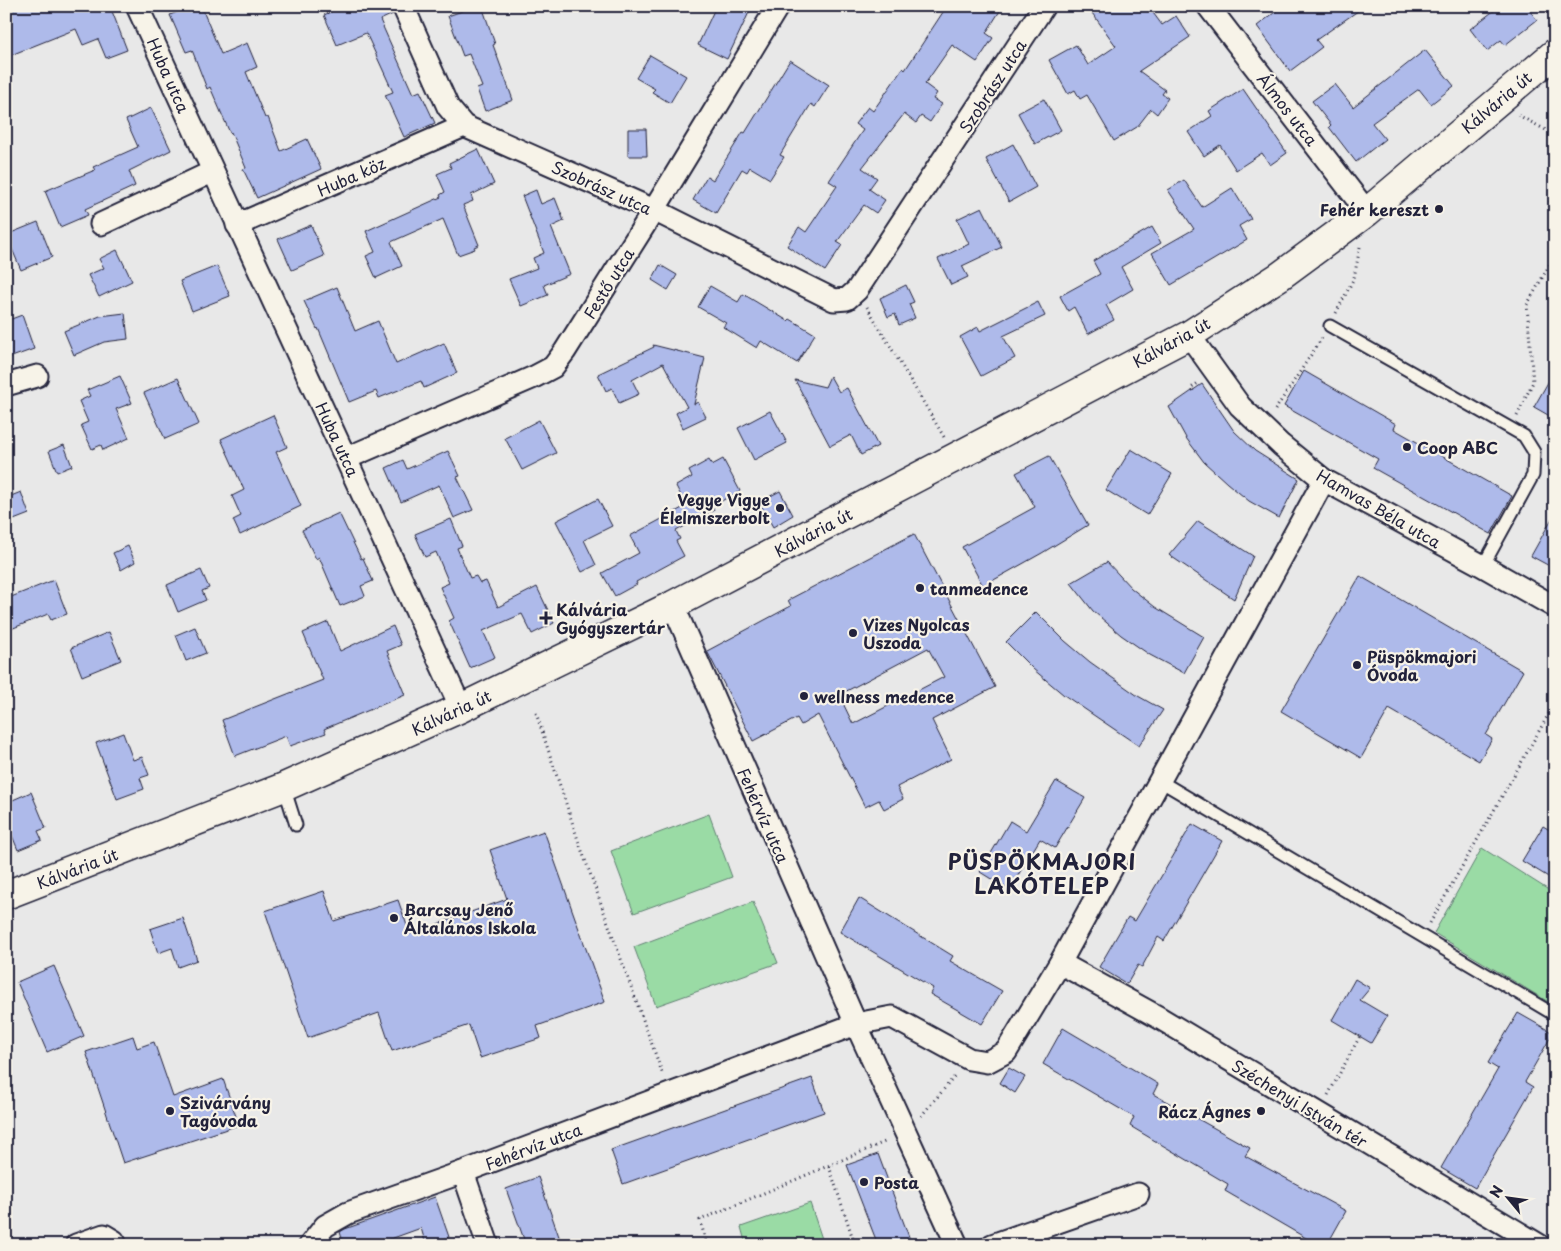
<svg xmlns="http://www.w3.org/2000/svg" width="1561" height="1251" font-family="'Playpen Sans',sans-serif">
	<rect width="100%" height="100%" fill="#e8e8e8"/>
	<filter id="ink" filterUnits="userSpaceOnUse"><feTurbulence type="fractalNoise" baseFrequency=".02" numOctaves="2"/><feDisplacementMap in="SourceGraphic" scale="10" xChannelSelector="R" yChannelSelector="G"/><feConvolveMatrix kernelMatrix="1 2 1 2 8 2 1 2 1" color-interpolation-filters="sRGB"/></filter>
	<g filter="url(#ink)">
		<g fill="#9adba5" stroke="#5e7e70">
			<path d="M709,814L732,877L634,913L611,851Z"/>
			<path d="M1482,848L1555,894V1006L1434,933Z"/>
			<path d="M753,902L778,963L656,1006L634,947Z"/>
			<path d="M810,1203L824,1245H746L741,1227Z"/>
		</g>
		<g fill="#aebaea" stroke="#22223b" fill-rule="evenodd">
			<path d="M22,6H110L127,50L106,58L98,39L83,45L76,29L6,57V12Z"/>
			<path d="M192,6H201L221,54L247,43L257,67L246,72L265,118L268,117L281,151L307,139L321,169L257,198L243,169L246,168L231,132L230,133L210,87L207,89L192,50L186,52L170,15Z"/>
			<path d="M344,6H391L393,14L380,20L413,94L420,91L435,123L404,137L385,95L393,92L366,33L337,45L324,15Z"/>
			<path d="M476,6H482L495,44L493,45L513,100L485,111L477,89L482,87L469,54L463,56L448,16Z"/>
			<path d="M716,6H752L727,59L698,45Z"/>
			<path d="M947,6H1003L986,33L993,38L977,62L952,45L925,84L937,93L933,99L942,104L930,122L921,116L916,123L904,114L862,168L877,178L869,189L885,200L876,213L864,205L837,242L842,245L825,271L787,246L799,227L806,232L837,186L829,181L863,130L855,124L868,107L873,111L903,68L905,70Z"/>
			<path d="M1087,6H1148L1162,25L1176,16L1190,37L1139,71L1165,90L1162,94L1168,98L1157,114L1151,109L1137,127L1114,141L1087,95L1080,99L1075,90L1068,94L1049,60L1076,45L1088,65L1116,46Z"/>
			<path d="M1283,6H1365L1316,40L1322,47L1290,71L1257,26Z"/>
			<path d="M1500,6H1526L1537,20L1505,45L1501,40L1487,51L1470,29Z"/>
			<path d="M1425,50L1454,86L1431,104L1419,89L1372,123L1385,139L1356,162L1329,127L1331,125L1312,101L1335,84L1353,107Z"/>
			<path d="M650,55L686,76L670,103L652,92L655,89L636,78Z"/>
			<path d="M790,60L829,85L815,107L811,104L780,155L784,157L770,179L750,167L747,172L742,169L716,213L693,200L707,176L713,180L743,132L745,133Z"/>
			<path d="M1243,89L1287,153L1270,165L1262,153L1236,170L1220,145L1204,156L1188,132L1212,116L1209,111Z"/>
			<path d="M1044,99L1061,130L1035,144L1018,113Z"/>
			<path d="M151,108L171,150L129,171L135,186L85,209L88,215L60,227L45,191L95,170L93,167L138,147L126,120Z"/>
			<path d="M628,129H646L647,156H628Z"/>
			<path d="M1013,144L1036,187L1009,202L986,159Z"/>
			<path d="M478,149L494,184L471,195L473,201L463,205L479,245L474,247L475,249L458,255L443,219L391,242L402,266L376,278L366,256L375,252L366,231L441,197L440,195L445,192L437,174L451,168L449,163Z"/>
			<path d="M1184,180L1202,207L1232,188L1251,219L1239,226L1247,240L1171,285L1152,253L1194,229L1168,190Z"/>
			<path d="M536,190L541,204L555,198L564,221L551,227L570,274L544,285L548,295L521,306L509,279L537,268L533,258L544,253L522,196Z"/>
			<path d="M982,207L1002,247L962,266L968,277L951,285L938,259L969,244L957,219Z"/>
			<path d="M38,222L52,257L21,270L6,235Z"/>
			<path d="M311,225L324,256L292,270L278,239Z"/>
			<path d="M1152,227L1161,243L1121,267L1133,289L1106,305L1114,320L1088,334L1074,307L1068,311L1060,296L1100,274L1093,261Z"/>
			<path d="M117,250L132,281L99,297L88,275L104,268L99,259Z"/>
			<path d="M660,265L677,275L668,290L652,280Z"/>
			<path d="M217,266L230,296L192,311L180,281Z"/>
			<path d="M906,285L914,302L909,304L915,318L899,325L895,314L888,317L880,298Z"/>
			<path d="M710,286L738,302L743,294L788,321L790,319L815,334L797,363L761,341L757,348L723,327L726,323L698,307Z"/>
			<path d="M337,287L355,331L378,321L396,364L444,343L457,373L424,388L421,381L379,398L376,391L349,402L318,328L317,329L304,301Z"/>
			<path d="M1038,302L1045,316L1003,336L1015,358L981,376L960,337L978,327L980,331Z"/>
			<path d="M125,313L128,339L104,342L74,355L64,331L100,316Z"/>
			<path d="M22,315L34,349L6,359V321Z"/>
			<path d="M653,345L705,358L694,404L698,402L706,417L683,428L676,413L687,407L663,363L632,380L639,394L619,403L612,388L606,391L598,374L654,347Z"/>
			<path d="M1555,370V419L1534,407Z"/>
			<path d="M1304,371L1396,424L1394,429L1512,496L1491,534L1373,468L1378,459L1284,406Z"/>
			<path d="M120,376L132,403L116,409L129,438L103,450L101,445L92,449L81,425L88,422L79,401L90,396L87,390Z"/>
			<path d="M830,376L839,392L847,388L878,446L861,455L851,435L830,446L795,380L825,387Z"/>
			<path d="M178,378L199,424L165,439L144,393Z"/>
			<path d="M1202,384L1234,431L1255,451L1299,479L1279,518L1249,501L1227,483L1204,462L1186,438L1169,407Z"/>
			<path d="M770,411L787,443L754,460L738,428Z"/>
			<path d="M273,415L287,447L276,452L301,506L240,535L233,520L241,516L232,496L244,490L221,439Z"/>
			<path d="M539,420L556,453L522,470L505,438Z"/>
			<path d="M64,445L72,466L57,472L49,451Z"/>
			<path d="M1131,449L1172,474L1147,515L1106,490Z"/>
			<path d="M448,451L460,476L457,477L473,510L454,518L439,485L401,502L386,468L403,460L407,469Z"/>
			<path d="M1049,456L1088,525L1042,553L983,586L962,547L1035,507L1016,473Z"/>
			<path d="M723,459L740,491L712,506L714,510L676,531L680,539L676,541L684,556L636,582L637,584L615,596L602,573L639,553L630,536L686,506L676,486L692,477L689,471L709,460L712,465Z"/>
			<path d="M780,491L793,515L773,527L759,502Z"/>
			<path d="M21,492L29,514L6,523V498Z"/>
			<path d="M598,499L612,526L584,540L596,565L582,572L556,521Z"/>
			<path d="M339,513L361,559L363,558L373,581L361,586L365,596L340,606L319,557L316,559L302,530Z"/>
			<path d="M1555,513V569L1531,556Z"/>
			<path d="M451,519L462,546L457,548L470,578L476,576L480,583L486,581L498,607L537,587L554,623L532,634L522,614L483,631L495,657L470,668L449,621L454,618L440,587L449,583L436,552L425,557L415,534Z"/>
			<path d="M1198,521L1253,556L1234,599L1169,555Z"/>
			<path d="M914,534L995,687L932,720L951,759L897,787L903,799L884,809L879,800L865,807L818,715L801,725L797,718L753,741L707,651L791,606L788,600ZM928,648L944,677L853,724L839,695Z"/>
			<path d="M128,546L135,562L121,570L113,553Z"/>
			<path d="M1107,562L1131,588L1155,607L1204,637L1184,673L1150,655L1121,635L1093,611L1071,583Z"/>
			<path d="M201,570L209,588L202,591L206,600L178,612L167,585Z"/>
			<path d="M1360,576L1523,671L1486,735L1492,739L1479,761L1389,709L1361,758L1281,711Z"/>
			<path d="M54,580L67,614L51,620L48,614L6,631V599Z"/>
			<path d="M1036,612L1065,641L1090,662L1138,696L1163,710L1139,746L1064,695L1033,669L1006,642Z"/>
			<path d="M328,622L340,651L393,626L401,645L387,651L405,695L324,729L326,733L290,746L286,736L235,756L222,720L323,680L303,633Z"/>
			<path d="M195,627L206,653L186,661L176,635Z"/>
			<path d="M109,632L121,660L82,676L71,648Z"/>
			<path d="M123,733L133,760L142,757L149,775L140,778L144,789L117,799L96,743Z"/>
			<path d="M1056,781L1085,798L1055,848L1040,839L1009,890L980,872L1010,821L1026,831Z"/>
			<path d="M31,792L46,828L38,831L42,840L18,850L6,821V803Z"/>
			<path d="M1192,824L1222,841L1164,941L1158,937L1142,967L1138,965L1127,984L1099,967L1128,917L1135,921Z"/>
			<path d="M1543,826L1555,833V881L1522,861Z"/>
			<path d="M544,831L605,1002L537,1026L541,1038L480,1058L469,1025L392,1051L379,1013L308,1038L265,911L324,891L334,921L398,900L410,934L507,899L490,850Z"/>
			<path d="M859,898L953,956L950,961L1002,991L982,1024L930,994L933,988L840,932Z"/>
			<path d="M183,918L197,960L178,967L172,948L158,953L150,929Z"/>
			<path d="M54,966L84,1036L47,1052L17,982Z"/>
			<path d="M1355,979L1370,988L1360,1000L1387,1016L1371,1043L1332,1020Z"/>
			<path d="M1518,1013L1553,1033L1525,1082L1533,1087L1475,1188L1441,1168L1498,1069L1488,1063Z"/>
			<path d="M1063,1028L1158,1084L1153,1094L1250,1148L1245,1156L1346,1211L1327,1245H1318L1225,1191L1228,1184L1130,1126L1134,1117L1043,1064Z"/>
			<path d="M133,1036L137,1048L154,1042L173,1097L223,1079L239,1125L123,1163L86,1052Z"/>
			<path d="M1009,1068L1025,1077L1015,1093L1000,1083Z"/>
			<path d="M812,1078L824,1112L623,1184L611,1150Z"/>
			<path d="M878,1154L912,1245H878L847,1165Z"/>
			<path d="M538,1177L562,1245H526L506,1189Z"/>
			<path d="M435,1197L449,1237L426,1245L421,1228L374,1245H344L340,1232L345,1229Z"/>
		</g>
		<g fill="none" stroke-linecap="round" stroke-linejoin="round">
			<defs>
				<g id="lane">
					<path d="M1330,326L1524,436L1534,452L1533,475L1483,566"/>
					<path d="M1160,781L1555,1015"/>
					<path d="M284,787L296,825"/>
				</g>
				<g id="street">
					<path d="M137,6L461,708"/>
					<path d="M403,6L448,107L464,126L654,210L834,300L847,299L857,290L1044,6"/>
					<path d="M1208,6L1367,212"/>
					<path d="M101,224L212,172"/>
					<path d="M237,225L464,126"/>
					<path d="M1189,335L1240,406L1281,445L1324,480L1483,566L1555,607"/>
					<path d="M6,385L37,376"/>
					<path d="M347,458L534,377L553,367L565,351L654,210L778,6"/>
					<path d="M673,605L856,1024L957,1245"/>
					<path d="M1060,963L1158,1017L1539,1245"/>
					<path d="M463,1172L488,1245"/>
					<path d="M76,1245L104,1235L114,1241L116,1245"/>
					<path d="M310,1245L325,1226L348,1213L463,1172L856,1024L892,1017L969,1059L987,1062L1006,1052L1060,963L1324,480"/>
					<path d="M992,1245L1138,1194"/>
				</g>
				<path id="secondary" d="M6,895L284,787L461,708L673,605L1189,335L1280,276L1367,212L1555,53"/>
			</defs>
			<use href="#lane" stroke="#22223b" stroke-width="15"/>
			<use href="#street" stroke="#22223b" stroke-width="25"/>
			<use href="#secondary" stroke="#22223b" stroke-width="31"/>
			<g stroke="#22223b" stroke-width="3" stroke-dasharray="1 4" stroke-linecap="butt">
				<path d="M1518,115L1555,135"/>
				<path d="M1555,193L1548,205L1555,210"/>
				<path d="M867,307L944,437"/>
				<path d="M1336,313L1354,278L1360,247"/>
				<path d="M1193,391L1191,388L1198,383"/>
				<path d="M1275,410L1322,338"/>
				<path d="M1517,416L1533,382L1527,305L1555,255"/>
				<path d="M536,713L578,840L663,1075"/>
				<path d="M1430,923L1555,703"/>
				<path d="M1328,1095L1360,1036"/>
				<path d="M921,1116L956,1075"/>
				<path d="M829,1166L855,1245"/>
				<path d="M707,1245L700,1220L887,1141"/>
			</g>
			<use href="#lane" stroke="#f7f3e8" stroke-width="11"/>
			<use href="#street" stroke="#f7f3e8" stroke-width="21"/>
			<use href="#secondary" stroke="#f7f3e8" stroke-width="28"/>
		</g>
	</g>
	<g fill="#22223b" stroke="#f7f3e8" stroke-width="2">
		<circle cx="1439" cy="209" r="5"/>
		<circle cx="1407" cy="447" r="5"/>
		<circle cx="780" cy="508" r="5"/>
		<circle cx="920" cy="588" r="5"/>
		<path d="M543.5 610.5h5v5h5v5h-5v5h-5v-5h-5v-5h5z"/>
		<circle cx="853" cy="633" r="5"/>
		<circle cx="1357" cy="665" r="5"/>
		<circle cx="804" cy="696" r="5"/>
		<circle cx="394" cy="918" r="5"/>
		<circle cx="170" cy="1111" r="5"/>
		<circle cx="1261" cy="1111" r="5"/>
		<circle cx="864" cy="1182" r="5"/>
	</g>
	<g text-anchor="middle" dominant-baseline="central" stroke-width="4.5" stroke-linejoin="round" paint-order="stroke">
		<g font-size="16" fill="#22223b" stroke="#f7f3e8">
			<text transform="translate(169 75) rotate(66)">Huba utca</text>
			<text transform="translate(992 86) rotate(-57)">Szobrász utca</text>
			<text transform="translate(1496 102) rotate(-40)">Kálvária út</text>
			<text transform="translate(1288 109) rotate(52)">Álmos utca</text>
			<text transform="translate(351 176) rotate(-24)">Huba köz</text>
			<text transform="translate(602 187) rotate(24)">Szobrász utca</text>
			<text transform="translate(608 283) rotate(-58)">Festő utca</text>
			<text transform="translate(1171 342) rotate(-29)">Kálvária út</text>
			<text transform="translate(338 439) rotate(65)">Huba utca</text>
			<text transform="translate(1379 508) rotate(30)">Hamvas Béla utca</text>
			<text transform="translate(813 532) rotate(-28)">Kálvária út</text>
			<text transform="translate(451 712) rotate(-25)">Kálvária út</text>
			<text transform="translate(764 815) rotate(66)">Fehérvíz utca</text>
			<text transform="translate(77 868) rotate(-21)">Kálvária út</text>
			<text transform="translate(1300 1103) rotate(31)">Széchenyi István tér</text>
			<text transform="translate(533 1146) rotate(-21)">Fehérvíz utca</text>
		</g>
		<g font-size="16" font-weight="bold" fill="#22223b" stroke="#f7f3e8" text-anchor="start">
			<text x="1429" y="209" text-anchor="end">Fehér kereszt</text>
			<text x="1417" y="447">Coop ABC</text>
			<text x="770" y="499" text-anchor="end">Vegye Vigye<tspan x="770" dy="18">Élelmiszerbolt</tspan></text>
			<text x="930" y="588">tanmedence</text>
			<text x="556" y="609">Kálvária<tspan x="556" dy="18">Gyógyszertár</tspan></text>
			<text x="863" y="624">Vizes Nyolcas<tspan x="863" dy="18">Uszoda</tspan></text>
			<text x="1367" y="656">Püspökmajori<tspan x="1367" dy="18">Óvoda</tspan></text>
			<text x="814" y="696">wellness medence</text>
			<text x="404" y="909">Barcsay Jenő<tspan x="404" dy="18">Általános Iskola</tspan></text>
			<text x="180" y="1102">Szivárvány<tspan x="180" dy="18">Tagóvoda</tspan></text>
			<text x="1251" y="1111" text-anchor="end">Rácz Ágnes</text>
			<text x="874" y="1182">Posta</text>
		</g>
		<g font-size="21" font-weight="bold" letter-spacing="1" fill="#22223b" stroke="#f7f3e8">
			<text x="1042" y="861">PÜSPÖKMAJORI<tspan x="1042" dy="24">LAKÓTELEP</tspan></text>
		</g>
	</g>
	<rect width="1561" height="1251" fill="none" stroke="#f7f3e8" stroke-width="25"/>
	<rect x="12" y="12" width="1536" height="1226" fill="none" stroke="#22223b" stroke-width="2" filter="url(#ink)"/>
	<g transform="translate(1508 1198) rotate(299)" stroke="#f7f3e8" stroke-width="4" paint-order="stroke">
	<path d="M0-4L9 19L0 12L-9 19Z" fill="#22223b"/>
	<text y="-8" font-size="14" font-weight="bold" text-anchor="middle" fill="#22223b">N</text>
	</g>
</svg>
